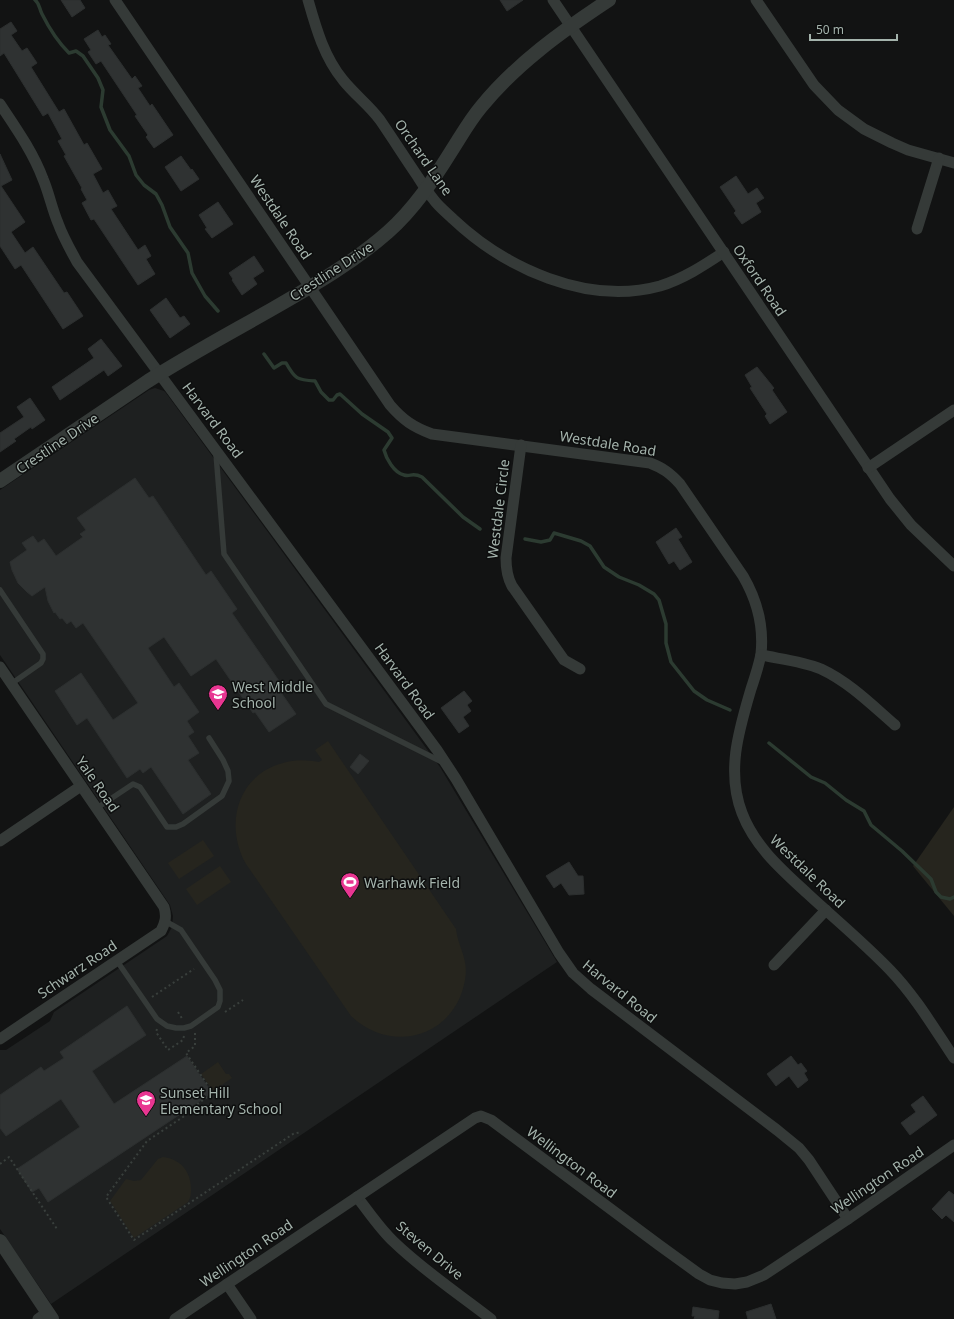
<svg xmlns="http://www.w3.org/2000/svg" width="954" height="1319" font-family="'Noto Sans',sans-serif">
	<rect width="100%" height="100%" fill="#121313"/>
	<path fill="#1e2020" d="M155,388L164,391L166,393L440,767L557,962L51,1304L0,1229V1050H6L50,1021L54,1012L167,936L172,927L173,916L170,905L0,655V490L149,390Z"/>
	<g fill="#26251e">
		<path d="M328,741L456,929C458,948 469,958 465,980C455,1037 392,1055 351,1016L246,864C224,825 237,775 283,763C295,759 307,760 319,762L322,760L315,750Z"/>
		<path d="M954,807V916L913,866Z"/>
		<path d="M203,840L214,856L179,879L168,863Z"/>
		<path d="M220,866L231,882L197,905L186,889Z"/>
		<path d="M218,1062L226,1074H229L232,1078L213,1091L201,1074Z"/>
		<path d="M163,1157C181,1159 191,1172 191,1189C191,1194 191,1197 188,1202L134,1238L110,1201L126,1179L134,1181L141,1180L158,1159Z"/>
	</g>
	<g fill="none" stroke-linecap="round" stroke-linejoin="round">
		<g stroke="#2c3b31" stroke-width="3.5">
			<path d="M35,0C40,4 39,8 42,14C49,28 58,42 69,53L76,51L83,56L98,78L103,90L101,107L110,130L129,156L136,175L144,185L156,194L162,205L170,227L188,253L192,273L205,296L218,311"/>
			<path d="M264,354L274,368L282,363H286C295,379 297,380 315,381L321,392L329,400H333L337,395L340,394L362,414L388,432L392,438L384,450C386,458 394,473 404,475C411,477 412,472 422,477L463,517L480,529"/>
			<path d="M525,539L541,542L550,540L554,533L581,541L590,546L604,567L619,577L639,585L654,594L659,600L666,624V643L671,662L694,691L707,700L730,710"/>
			<path d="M769,743L811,777L825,783L846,800L864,811L871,825L902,851L931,879L936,892L941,897L950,899L954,897"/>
		</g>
	</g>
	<g fill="#2f3232" stroke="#2c2f2f">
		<path d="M61,0H80L85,8L72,17Z"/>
		<path d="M500,0H523L507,11Z"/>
		<path d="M11,22L17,31L11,35L22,51L27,48L37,63L31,67L59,112L64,109L84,145L87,143L102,169L93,174L103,193L108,190L117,206L111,209L138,250L145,245L151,256L146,259L155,274L138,285L94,219L91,220L82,203L87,200L81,189L82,188L64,156L66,155L58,141L62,139L48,113L43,116L4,53L0,56V29Z"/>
		<path d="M98,30L102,37L105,35L111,44L108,45L132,79L135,76L142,86L138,88L150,106L152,104L173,135L154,148L146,137L148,135L135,116L137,115L101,61L96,64L88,52L91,50L84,39Z"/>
		<path d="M0,154L12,180L1,186L25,222L11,232L25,253L33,247L64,293L67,292L83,316L63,329L21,265L15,269L0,246Z"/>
		<path d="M181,156L191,170L192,169L199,179L181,191L165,167Z"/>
		<path d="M736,176L748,194L757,188L764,198L756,203L761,212L742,224L734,213L736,211L720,187Z"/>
		<path d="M218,202L233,224L212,238L205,229L207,228L199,215Z"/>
		<path d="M254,256L264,271L253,278L257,284L242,295L232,280L233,279L229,273Z"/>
		<path d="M166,298L180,318L184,316L190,324L170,338L150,310Z"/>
		<path d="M101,339L122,366L108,376L104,370L60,400L52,387L94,358L88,349Z"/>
		<path d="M757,367L774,388L772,390L787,412L770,424L765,416L767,414L750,388L752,387L745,375Z"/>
		<path d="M30,398L45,420L32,429L31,427L14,439L16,441L0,452V433L24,417L17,407Z"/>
		<path d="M135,478L149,498L153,496L206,575L211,571L237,609L232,613L286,691L282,694L296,714L269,732L255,712L253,713L216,659L191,676L164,637L148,648L174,687L179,683L199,712L187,721L194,732L188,736L199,753L188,760L211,794L183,814L151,767L143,773L140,769L127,778L87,718L77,725L55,691L81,673L113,720L138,703L83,623L76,628L71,621L67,624L62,618L60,619L55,612L54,613L48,601L45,587L32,596L27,592L18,583L12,570L10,562L27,550L22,543L33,536L38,543L44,539L56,556L83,537L80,534L86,530L77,518Z"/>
		<path d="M676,528L682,537L678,539L692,562L680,570L674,561L669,564L656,542Z"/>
		<path d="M464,691L472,701L467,705L471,711L463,717L469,726L459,733L441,708Z"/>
		<path d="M360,754L369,761L358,774L350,767Z"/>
		<path d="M569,862L578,876H583L584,894L569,895L561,883L554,888L546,876Z"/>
		<path d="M127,1006L146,1035L92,1071L114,1104L187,1056L212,1093L48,1202L39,1188L32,1192L17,1169L80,1127L61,1099L6,1136L0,1128V1095L41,1067L44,1071L64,1058L60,1052Z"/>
		<path d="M791,1056L798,1065L801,1063L807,1071L804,1073L808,1080L798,1088L789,1076L776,1086L767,1074Z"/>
		<path d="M923,1096L937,1115L910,1135L901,1123L916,1112L911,1105Z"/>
		<path d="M949,1191L954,1195V1222L946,1215L942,1219L932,1209Z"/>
		<path d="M771,1304L776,1319H748L746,1312Z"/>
		<path d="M693,1307L719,1311L718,1319H694L695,1316H692Z"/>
	</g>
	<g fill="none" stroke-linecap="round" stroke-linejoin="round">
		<g stroke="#393f3c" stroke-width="2" stroke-dasharray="2 3" stroke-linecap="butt">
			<path d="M152,997L194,969"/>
			<path d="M178,1012L183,1020"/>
			<path d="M225,1012L243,1000"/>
			<path d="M157,1029L156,1032L168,1050L183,1040L184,1036"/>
			<path d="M195,1033V1046L186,1053L213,1093L196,1105L183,1117L147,1141L106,1197L134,1240L293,1134L301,1132"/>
			<path d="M0,1164L9,1157L57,1229"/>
		</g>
		<g stroke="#353a38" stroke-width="5.5">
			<path d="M216,454L224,554L326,704L442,762"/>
			<path d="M0,590L43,654V659L41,663L11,684"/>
			<path d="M97,808L133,784L140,787L167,827H176L183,824L222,796L229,781L228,771L223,760L209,738"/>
			<path d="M117,961L157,1019L167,1026L176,1028H184L191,1026L218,1007L220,1001V990L215,980L181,930L165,921"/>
		</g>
		<g stroke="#353a38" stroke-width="11">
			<path d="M115,0L390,405C403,420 413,427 432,434L650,463C663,468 670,473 680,484L743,576C757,600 764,625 761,654C759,665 755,677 751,689C739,730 726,771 742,813C755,847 782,870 808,894C835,919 864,943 890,970C915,996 934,1028 954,1058"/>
			<path d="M308,0C316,28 324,57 343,80C354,94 369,105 380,120C393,139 405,158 418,177C423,185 428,193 434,200C439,207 447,213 453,219C505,268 587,306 660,286C683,279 703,266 724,252"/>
			<path d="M553,0L890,499L911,525L954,566"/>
			<path d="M756,0L814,85L838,110L864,129L892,143L908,150L954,163"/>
			<path d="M0,104C16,128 33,152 43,179C49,193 52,209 58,223C63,237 70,249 77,262L437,750L456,779L559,953L573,973L591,989L777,1130L799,1148L809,1160L848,1219"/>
			<path d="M917,229L939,158"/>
			<path d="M521,445L506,558C506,568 507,577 512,586L564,660L580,669"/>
			<path d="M868,468L954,410"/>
			<path d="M761,655C780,659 802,661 821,669C849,682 872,705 895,725"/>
			<path d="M0,667L164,907C167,917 165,923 161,931L0,1039"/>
			<path d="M0,841L81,786"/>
			<path d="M774,965L826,910"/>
			<path d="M357,1197C369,1212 380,1229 394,1242C424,1271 459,1294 491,1319"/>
			<path d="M227,1284L251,1319"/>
			<path d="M38,1319L48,1312"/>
			<path d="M175,1319L475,1118L481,1116L491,1120L659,1245L699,1274L710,1280L722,1283L735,1284L747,1282L764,1275L848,1219L954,1145"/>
		</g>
		<g stroke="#353a38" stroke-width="14">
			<path d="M0,481L148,381C189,355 232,332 274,308C314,285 354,262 388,232C414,209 434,179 452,150C461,136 470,120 481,107C516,64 562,31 609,0"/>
			<path d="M0,1241L52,1319"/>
		</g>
	</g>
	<defs>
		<symbol id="school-pin" viewBox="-11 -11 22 30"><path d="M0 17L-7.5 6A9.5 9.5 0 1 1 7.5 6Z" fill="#e83691" stroke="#0d0e0e"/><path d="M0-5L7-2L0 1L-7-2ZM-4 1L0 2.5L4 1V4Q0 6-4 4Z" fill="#fff"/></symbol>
		<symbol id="stadium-pin" viewBox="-11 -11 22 30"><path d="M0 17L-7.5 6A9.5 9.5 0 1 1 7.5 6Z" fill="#e83691" stroke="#0d0e0e"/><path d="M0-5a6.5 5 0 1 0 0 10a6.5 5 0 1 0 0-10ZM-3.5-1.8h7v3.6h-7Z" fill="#fff"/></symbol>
	</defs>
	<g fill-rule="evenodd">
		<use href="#school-pin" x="207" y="683" width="22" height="30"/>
		<use href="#stadium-pin" x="339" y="871" width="22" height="30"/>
		<use href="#school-pin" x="135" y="1089" width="22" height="30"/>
	</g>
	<g text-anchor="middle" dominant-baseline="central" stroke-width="3" stroke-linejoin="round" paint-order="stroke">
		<g font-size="14" fill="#a4b3ac" stroke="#0d0e0e">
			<text transform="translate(424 157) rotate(55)">Orchard Lane</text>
			<text transform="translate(281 217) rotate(56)">Westdale Road</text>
			<text transform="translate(331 271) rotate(-33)">Crestline Drive</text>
			<text transform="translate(760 280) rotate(56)">Oxford Road</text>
			<text transform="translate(213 420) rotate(53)">Harvard Road</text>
			<text transform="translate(57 443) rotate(-34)">Crestline Drive</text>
			<text transform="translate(608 443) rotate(9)">Westdale Road</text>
			<text transform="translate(498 509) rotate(-83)">Westdale Circle</text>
			<text transform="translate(405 681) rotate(54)">Harvard Road</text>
			<text transform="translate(98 784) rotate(55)">Yale Road</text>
			<text transform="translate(808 871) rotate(44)">Westdale Road</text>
			<text transform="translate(77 969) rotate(-34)">Schwarz Road</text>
			<text transform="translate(620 991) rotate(39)">Harvard Road</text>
			<text transform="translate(572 1162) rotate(37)">Wellington Road</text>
			<text transform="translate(877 1180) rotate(-34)">Wellington Road</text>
			<text transform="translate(430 1250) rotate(40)">Steven Drive</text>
			<text transform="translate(246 1253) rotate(-34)">Wellington Road</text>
		</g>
		<g font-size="14" fill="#a4b3ac" stroke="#0d0e0e" text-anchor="start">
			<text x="232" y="686">West Middle<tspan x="232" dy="16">School</tspan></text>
			<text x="364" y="882">Warhawk Field</text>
			<text x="160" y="1092">Sunset Hill<tspan x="160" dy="16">Elementary School</tspan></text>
		</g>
	</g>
	<path d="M810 34v6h87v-6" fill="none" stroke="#a4b3ac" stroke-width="2"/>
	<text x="816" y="34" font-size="12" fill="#a4b3ac" stroke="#0d0e0e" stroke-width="3" paint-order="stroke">50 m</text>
</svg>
